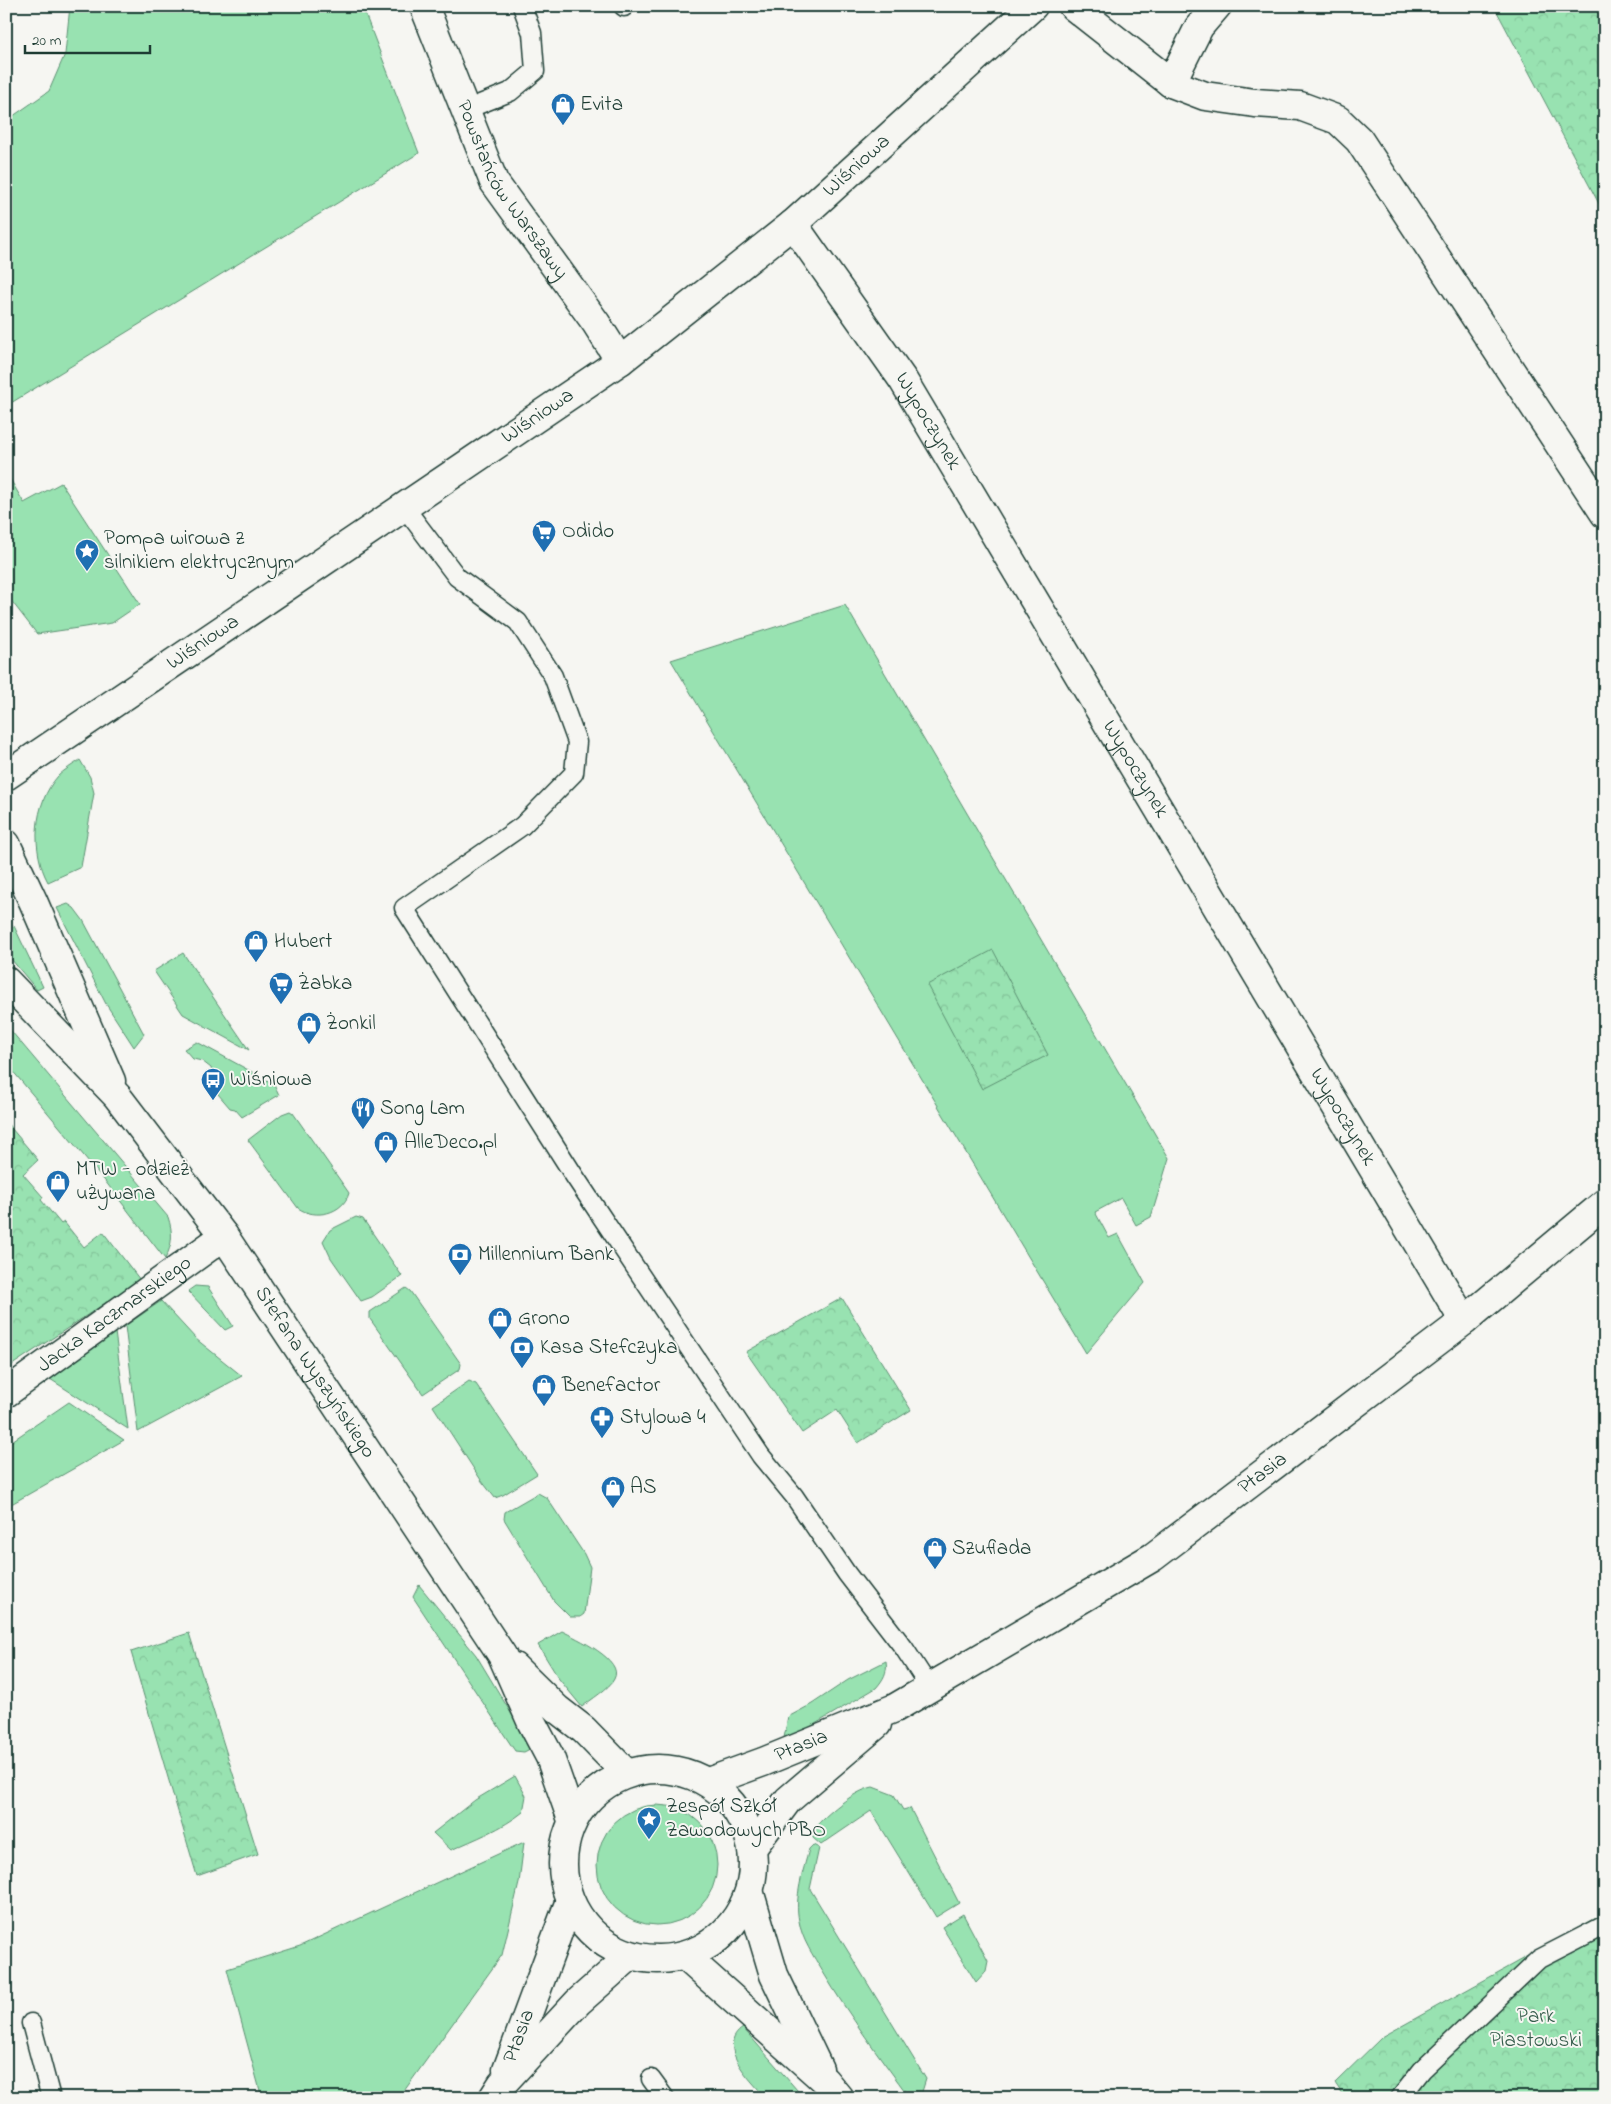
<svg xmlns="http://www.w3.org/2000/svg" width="1611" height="2104" font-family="'Indie Flower',sans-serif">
	<defs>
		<pattern id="forest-crowns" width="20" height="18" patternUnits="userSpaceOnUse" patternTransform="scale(1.25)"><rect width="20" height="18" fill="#98e2b1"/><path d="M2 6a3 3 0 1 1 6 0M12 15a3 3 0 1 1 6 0" fill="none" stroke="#83c399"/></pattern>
	</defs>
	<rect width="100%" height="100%" fill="#f6f6f2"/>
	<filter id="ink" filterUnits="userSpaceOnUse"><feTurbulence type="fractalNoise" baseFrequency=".02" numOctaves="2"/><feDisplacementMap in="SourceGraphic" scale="10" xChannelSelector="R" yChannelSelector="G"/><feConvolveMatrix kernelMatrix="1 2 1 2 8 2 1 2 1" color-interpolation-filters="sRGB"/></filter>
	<g filter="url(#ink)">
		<g fill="#98e2b1" stroke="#5c9072">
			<path d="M70,6H362L419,153L6,406V121L49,91L65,54Z"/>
			<path d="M6,472L24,503L61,483L140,604L112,623L37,634L6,594Z"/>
			<path d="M845,605L1169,1158L1151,1217L1136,1225L1121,1198L1095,1212L1109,1238L1118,1234L1145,1283L1086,1353L671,660Z"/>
			<path d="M80,760L90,777L94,793L81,867L48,882C31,851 33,804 58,776C64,770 73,765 80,760Z"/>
			<path d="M68,904L74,908L83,920L144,1034L134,1047L106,1004L57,908Z"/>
			<path d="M14,926L43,987L37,990L6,953V932Z"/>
			<path d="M183,953L249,1050L183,1014L154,971Z"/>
			<path d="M6,1025L168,1217C173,1232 173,1244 165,1259L105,1181L6,1063Z"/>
			<path d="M197,1042L274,1084L279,1095L242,1117L235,1109L230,1108L218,1094L211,1068L202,1061L193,1059L184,1049Z"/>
			<path d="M290,1111L293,1113L349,1193C343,1214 315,1220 298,1208L248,1140L282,1114Z"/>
			<path d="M356,1217L363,1219L402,1276L372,1297L361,1301L331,1258L323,1241L330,1230Z"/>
			<path d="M195,1286L208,1287L233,1326L225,1330L188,1291Z"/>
			<path d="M406,1288L410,1291L461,1364L460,1369L423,1394L370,1319V1312Z"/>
			<path d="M161,1301L196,1339L242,1376L138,1432L125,1326Z"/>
			<path d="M115,1332L128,1429L50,1379Z"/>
			<path d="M469,1381L476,1384L537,1474L503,1495L495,1498L481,1480L433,1406Z"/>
			<path d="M69,1402L124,1440L6,1507V1445Z"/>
			<path d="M538,1493L547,1498L584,1554L590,1567L584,1614L580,1617H570L554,1601L504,1519L505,1512Z"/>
			<path d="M419,1585L476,1655L532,1748L524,1752L515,1751L413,1597Z"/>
			<path d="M562,1631C576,1638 625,1660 614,1679C610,1688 590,1700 582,1707L559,1679L538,1645Z"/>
			<path d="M886,1661C888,1672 883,1680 876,1688L783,1743L788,1717L812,1704L848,1680Z"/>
			<path d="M515,1776L526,1796L523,1812C502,1829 475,1839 451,1850L433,1833L475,1800Z"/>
			<path d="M873,1787L894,1795L903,1810L910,1808L959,1903L936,1917L871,1811L821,1845L813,1838V1829C827,1814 853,1791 873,1787Z"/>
			<circle cx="657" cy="1865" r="60"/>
			<path d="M524,1842L519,1883L502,1955L399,2098H262L227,1969L300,1946Z"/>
			<path d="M813,1845L819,1848L810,1889L926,2079L920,2098H910C880,2057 849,2016 823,1972C813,1955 802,1940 799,1921C794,1897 803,1872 809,1849Z"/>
			<path d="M963,1914L988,1961L986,1971L976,1982L942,1927Z"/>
			<path d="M743,2028L804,2098H766C753,2082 714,2047 743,2028Z"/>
		</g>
		<g fill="url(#forest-crowns)" stroke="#5c9072">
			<path d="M1494,6H1605V215Z"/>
			<path d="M993,950L1048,1055L982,1089L927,985Z"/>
			<path d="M6,1122L38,1160L23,1174L43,1197L41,1200L61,1224L64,1222L84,1247L103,1232L140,1280L6,1369Z"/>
			<path d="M842,1298L911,1410L858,1443L837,1410L802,1433L746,1352Z"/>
			<path d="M189,1633L258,1854L197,1876L131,1652Z"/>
			<path d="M1605,1913V2098H1345L1335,2083L1382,2037Z"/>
		</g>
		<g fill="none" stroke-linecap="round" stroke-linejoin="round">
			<defs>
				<g id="service">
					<path d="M623,6L624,7"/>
					<path d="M465,110L510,92L535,71L532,33L522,6"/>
					<path d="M405,508L457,577L518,622L553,676L577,742L574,773L522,826L404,908L575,1177L761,1456L794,1496L847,1574L904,1648L930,1688"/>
					<path d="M31,2023L51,2098"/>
					<path d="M651,2079L665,2098"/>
					<path d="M1400,2098L1422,2070L1539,1959L1605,1925"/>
				</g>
				<g id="minor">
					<path id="s1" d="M424,6L494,182L596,323L620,361"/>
					<path d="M1073,6L1171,83L1205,96L1255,103L1300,106L1338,120L1359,140L1605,514"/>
					<path d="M1171,83L1199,27L1217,6"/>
					<path id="s2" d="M793,224L903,380L1464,1321"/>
					<path id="s3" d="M6,1393L224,1236"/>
				</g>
				<g id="tertiary">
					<path id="s4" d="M6,776L620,361L793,224L1033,6"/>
					<path d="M6,844L33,901L111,1081"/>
					<path id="s5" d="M6,981L117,1096L224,1236L502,1655L532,1723L550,1757L572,1820"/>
					<path d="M514,1667L557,1709L584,1730L626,1773"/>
					<circle cx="658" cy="1864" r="95"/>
					<path id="s6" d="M708,1782L763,1762L895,1708L1153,1557L1464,1321L1605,1203"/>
					<path d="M753,1847L788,1800L877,1724"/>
					<path d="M750,1894L774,1975L819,2069"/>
					<path d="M686,1957L825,2081L839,2098"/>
					<path id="s7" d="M507,2070L569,1903"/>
					<path d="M493,2098L502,2084L578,2002L629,1957"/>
				</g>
			</defs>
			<use href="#service" stroke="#1f3d34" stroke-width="21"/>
			<use href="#minor" stroke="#1f3d34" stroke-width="31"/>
			<use href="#tertiary" stroke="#1f3d34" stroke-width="31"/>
			<use href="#service" stroke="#f6f6f2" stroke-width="18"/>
			<use href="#minor" stroke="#f6f6f2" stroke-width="28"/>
			<use href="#tertiary" stroke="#f6f6f2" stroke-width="28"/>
		</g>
	</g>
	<defs>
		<symbol id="shop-pin" viewBox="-11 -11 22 30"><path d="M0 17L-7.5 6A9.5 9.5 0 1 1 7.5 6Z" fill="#1f6fb2" stroke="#f6f6f2"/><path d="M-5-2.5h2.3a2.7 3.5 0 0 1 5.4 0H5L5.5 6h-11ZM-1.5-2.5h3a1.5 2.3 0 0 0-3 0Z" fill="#fff"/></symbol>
		<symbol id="supermarket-pin" viewBox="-11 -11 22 30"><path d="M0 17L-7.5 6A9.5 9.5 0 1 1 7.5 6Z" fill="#1f6fb2" stroke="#f6f6f2"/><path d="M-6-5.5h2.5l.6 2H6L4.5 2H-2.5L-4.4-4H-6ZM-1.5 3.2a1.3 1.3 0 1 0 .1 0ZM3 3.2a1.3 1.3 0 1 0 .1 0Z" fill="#fff"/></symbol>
		<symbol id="sight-pin" viewBox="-11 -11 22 30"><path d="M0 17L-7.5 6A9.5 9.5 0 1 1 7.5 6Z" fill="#1f6fb2" stroke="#f6f6f2"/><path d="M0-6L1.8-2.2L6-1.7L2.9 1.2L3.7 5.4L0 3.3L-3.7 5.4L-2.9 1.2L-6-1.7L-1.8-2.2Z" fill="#fff"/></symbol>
		<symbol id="bus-pin" viewBox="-11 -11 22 30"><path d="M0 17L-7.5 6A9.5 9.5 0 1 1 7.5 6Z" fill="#1f6fb2" stroke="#f6f6f2"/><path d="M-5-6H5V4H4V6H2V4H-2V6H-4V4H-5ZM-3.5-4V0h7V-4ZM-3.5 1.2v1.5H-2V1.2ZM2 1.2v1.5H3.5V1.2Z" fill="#fff"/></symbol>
		<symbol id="restaurant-pin" viewBox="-11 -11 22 30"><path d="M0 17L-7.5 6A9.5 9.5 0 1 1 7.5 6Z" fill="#1f6fb2" stroke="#f6f6f2"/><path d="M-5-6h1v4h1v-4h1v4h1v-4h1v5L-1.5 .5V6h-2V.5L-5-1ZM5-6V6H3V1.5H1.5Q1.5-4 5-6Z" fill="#fff"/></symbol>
		<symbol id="bank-pin" viewBox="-11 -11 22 30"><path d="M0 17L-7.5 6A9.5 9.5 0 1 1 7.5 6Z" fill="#1f6fb2" stroke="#f6f6f2"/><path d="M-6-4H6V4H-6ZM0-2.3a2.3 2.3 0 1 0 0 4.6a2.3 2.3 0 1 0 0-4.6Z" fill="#fff"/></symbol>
		<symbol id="pharmacy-pin" viewBox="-11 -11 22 30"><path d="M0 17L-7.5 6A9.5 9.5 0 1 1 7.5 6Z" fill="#1f6fb2" stroke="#f6f6f2"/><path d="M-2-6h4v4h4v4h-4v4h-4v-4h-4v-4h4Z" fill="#fff"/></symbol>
	</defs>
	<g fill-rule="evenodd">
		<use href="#shop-pin" x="549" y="91" width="28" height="38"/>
		<use href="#supermarket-pin" x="530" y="518" width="28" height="38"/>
		<use href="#sight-pin" x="73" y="537" width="28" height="38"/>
		<use href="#shop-pin" x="242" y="928" width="28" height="38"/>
		<use href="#supermarket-pin" x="267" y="970" width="28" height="38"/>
		<use href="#shop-pin" x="295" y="1010" width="28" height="38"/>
		<use href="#bus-pin" x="199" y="1066" width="28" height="38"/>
		<use href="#restaurant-pin" x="349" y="1095" width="28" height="38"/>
		<use href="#shop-pin" x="372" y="1129" width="28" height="38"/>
		<use href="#shop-pin" x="44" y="1168" width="28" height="38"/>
		<use href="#bank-pin" x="446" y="1241" width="28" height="38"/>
		<use href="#shop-pin" x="486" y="1305" width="28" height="38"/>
		<use href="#bank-pin" x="508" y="1334" width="28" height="38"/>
		<use href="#shop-pin" x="530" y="1372" width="28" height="38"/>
		<use href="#pharmacy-pin" x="588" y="1404" width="28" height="38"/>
		<use href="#shop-pin" x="599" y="1474" width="28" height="38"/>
		<use href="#shop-pin" x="921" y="1535" width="28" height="38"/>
		<use href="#sight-pin" x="635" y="1805" width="28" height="38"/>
	</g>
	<g text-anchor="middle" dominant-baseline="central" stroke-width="4" stroke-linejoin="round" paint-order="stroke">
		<g font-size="21" fill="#1f3d34" stroke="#f6f6f2" text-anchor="start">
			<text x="580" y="105">Evita</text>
			<text x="562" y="532">Odido</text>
			<text x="104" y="539">Pompa wirowa z<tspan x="104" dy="24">silnikiem elektrycznym</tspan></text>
			<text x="274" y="942">Hubert</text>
			<text x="298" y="984">Żabka</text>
			<text x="326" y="1024">Żonkil</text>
			<text x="230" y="1080">Wiśniowa</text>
			<text x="380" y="1109">Song Lam</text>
			<text x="404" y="1143">AlleDeco.pl</text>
			<text x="76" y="1170">MTW - odzież<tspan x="76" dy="24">używana</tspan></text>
			<text x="478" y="1255">Millennium Bank</text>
			<text x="518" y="1319">Grono</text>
			<text x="540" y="1348">Kasa Stefczyka</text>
			<text x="562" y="1386">Benefactor</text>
			<text x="620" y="1418">Stylowa 4</text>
			<text x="630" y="1488">AS</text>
			<text x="952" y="1549">Szuflada</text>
			<text x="666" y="1807">Zespół Szkół<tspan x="666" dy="24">Zawodowych PBO</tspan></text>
		</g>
		<g font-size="21" fill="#1f3d34" stroke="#f6f6f2">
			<text stroke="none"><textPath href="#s4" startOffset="1048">Wiśniowa</textPath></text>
			<text stroke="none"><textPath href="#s1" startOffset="205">Powstańców Warszawy</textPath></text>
			<text stroke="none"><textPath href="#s4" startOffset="642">Wiśniowa</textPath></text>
			<text stroke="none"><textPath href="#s2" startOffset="239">Wypoczynek</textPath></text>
			<text stroke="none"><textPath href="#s4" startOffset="238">Wiśniowa</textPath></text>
			<text stroke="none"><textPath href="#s2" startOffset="644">Wypoczynek</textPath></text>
			<text stroke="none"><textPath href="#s2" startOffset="1049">Wypoczynek</textPath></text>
			<text stroke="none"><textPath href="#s3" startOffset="134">Jacka Kaczmarskiego</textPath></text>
			<text stroke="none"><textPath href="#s5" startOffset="500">Stefana Wyszyńskiego</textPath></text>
			<text stroke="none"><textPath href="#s6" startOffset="638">Ptasia</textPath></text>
			<text stroke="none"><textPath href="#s6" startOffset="100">Ptasia</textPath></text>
			<text stroke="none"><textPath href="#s7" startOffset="36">Ptasia</textPath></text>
		</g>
		<g font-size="21" fill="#375e4d" stroke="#f6f6f2">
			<text x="1536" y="2017">Park<tspan x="1536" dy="24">Piastowski</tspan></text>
		</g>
	</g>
	<rect width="1611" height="2104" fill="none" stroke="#f6f6f2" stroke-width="25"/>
	<rect x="12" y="12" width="1586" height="2079" fill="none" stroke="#1f3d34" stroke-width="2" filter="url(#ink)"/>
	<path d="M25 45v8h125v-8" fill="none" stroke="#1f3d34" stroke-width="2.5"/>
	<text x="32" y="45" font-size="15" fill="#1f3d34" stroke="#f6f6f2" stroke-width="4" paint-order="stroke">20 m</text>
</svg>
